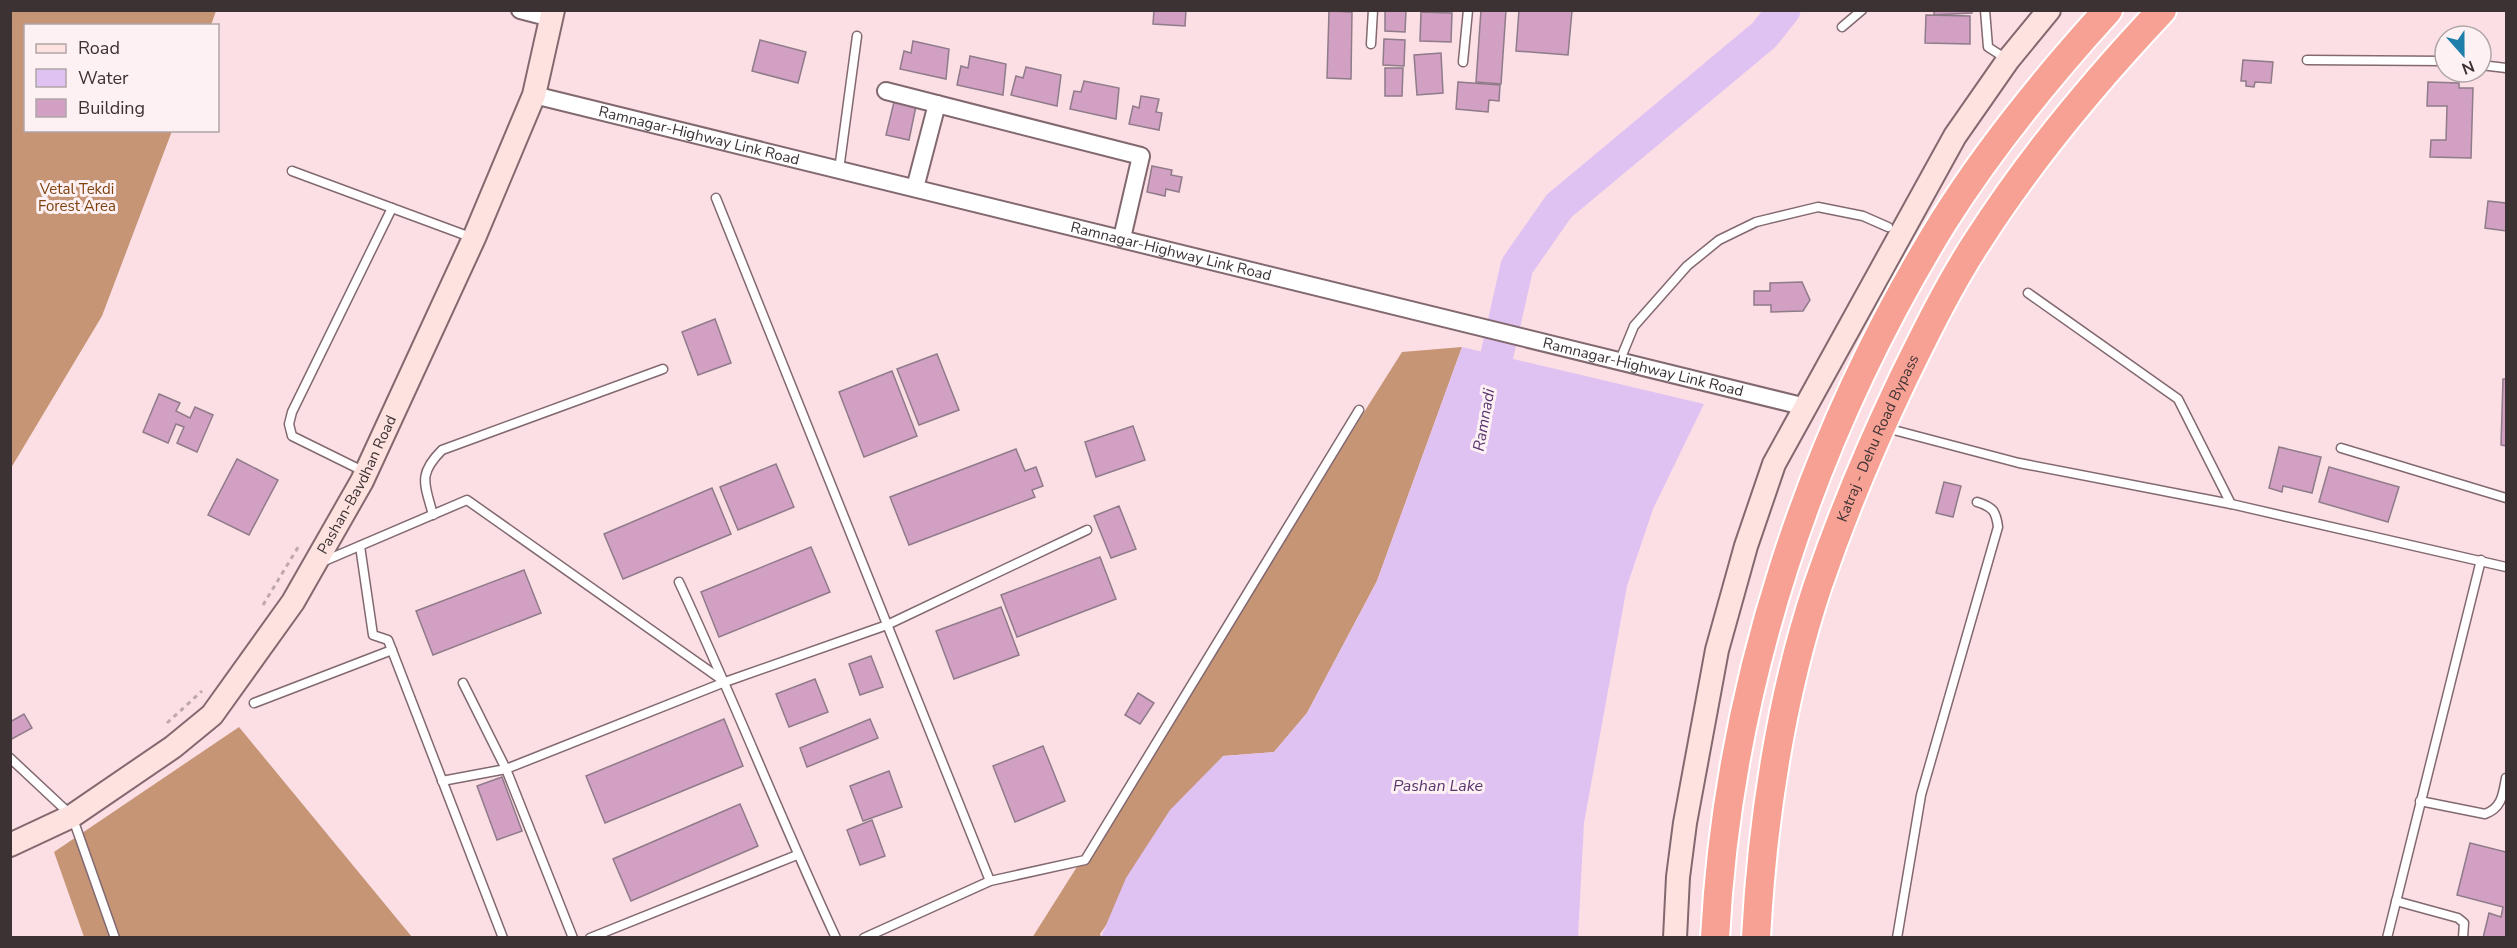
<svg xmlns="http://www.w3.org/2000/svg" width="2517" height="948" font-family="'Nunito Sans',sans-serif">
	<rect width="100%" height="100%" fill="#fbdfe5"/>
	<g fill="#c69576">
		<path d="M11,10L216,11L211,25L26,26V130L172,131L102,316L11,468Z"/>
		<path d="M1462,347L1377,581L1307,713L1274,752L1223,756L1100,934L1101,937L1032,938L1402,352Z"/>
		<path d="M239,727L412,937H84L54,852Z"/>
	</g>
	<path fill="#dfc2f2" d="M1462,347L1704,404L1653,509L1627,586L1584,823L1578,937H1101L1126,878L1170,810L1223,756L1274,752L1307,713L1377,581Z"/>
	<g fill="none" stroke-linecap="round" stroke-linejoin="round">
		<path stroke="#dfc2f2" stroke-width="33" d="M1487,399L1517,266L1559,206L1764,35L1784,10"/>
	</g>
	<g fill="#d1a0c3" stroke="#8f7b89" stroke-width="1.5">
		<path d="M1154,10H1186L1185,26L1153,24Z"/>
		<path d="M1385,10H1406L1405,32L1385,31Z"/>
		<path d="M1481,10H1506L1501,84L1476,82Z"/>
		<path d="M1519,10L1572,11L1568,55L1516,51Z"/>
		<path d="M1934,10H1972V13L1934,15Z"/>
		<path d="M1329,11L1352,12L1351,79L1327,78Z"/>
		<path d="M1421,12L1452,13L1451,42L1420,41Z"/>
		<path d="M1926,15L1970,16V44L1925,43Z"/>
		<path d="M1384,39L1405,40L1404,66L1383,65Z"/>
		<path d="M760,40L806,52L798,83L752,71Z"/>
		<path d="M913,41L949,49L946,79L900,69L904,51L911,53Z"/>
		<path d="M1441,53L1443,93L1417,95L1414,55Z"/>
		<path d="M970,56L1006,64L1003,95L957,85L961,66L968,68Z"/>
		<path d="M2243,60L2273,62L2271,83L2255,82L2254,87L2246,86V81H2241Z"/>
		<path d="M1026,67L1061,75L1057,106L1011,95L1016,76L1023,78Z"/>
		<path d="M1385,68H1403L1402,96H1385Z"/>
		<path d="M1084,81L1119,88L1116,119L1070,109L1074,91L1081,92Z"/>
		<path d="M1458,82L1500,85L1499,101L1489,100L1488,112L1456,109Z"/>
		<path d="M2428,82L2459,83V88H2473L2471,158L2430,157L2431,140H2446L2447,106H2427Z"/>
		<path d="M1141,96L1159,99L1156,112L1162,113L1159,130L1129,124L1133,106L1139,108Z"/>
		<path d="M894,102L916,106L909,140L886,135Z"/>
		<path d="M1152,166L1172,170L1171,175L1182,177L1179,192L1166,189L1165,196L1147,192Z"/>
		<path d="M2488,201L2506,203V231L2485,228Z"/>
		<path d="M1802,282L1810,300L1803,311L1771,312V305H1754V291H1770V283Z"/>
		<path d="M715,319L731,363L698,375L682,332Z"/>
		<path d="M937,354L959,410L919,425L897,369Z"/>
		<path d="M892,371L917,436L864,457L839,392Z"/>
		<path d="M2503,379H2506V446L2501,445Z"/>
		<path d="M159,394L180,403L176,411L190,418L195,407L213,415L197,452L177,443L184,427L176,424L168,443L143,432Z"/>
		<path d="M1133,426L1145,460L1096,477L1085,442Z"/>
		<path d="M2279,447L2321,457L2312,493L2283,486L2282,492L2269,488Z"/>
		<path d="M1016,449L1025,471L1036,467L1043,486L1032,490L1035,497L909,545L890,497Z"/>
		<path d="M237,459L278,480L249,535L208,515Z"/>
		<path d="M776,464L794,507L738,530L720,487Z"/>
		<path d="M2329,467L2399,487L2388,522L2319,502Z"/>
		<path d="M1944,482L1961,486L1953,517L1936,513Z"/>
		<path d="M712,488L731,534L623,579L604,534Z"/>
		<path d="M1119,506L1136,549L1111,558L1094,516Z"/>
		<path d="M811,547L830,592L719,637L701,592Z"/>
		<path d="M1100,557L1116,599L1017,637L1001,595Z"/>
		<path d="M524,570L541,613L433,655L416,611Z"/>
		<path d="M1001,607L1019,655L954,679L936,631Z"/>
		<path d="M871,656L883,687L860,695L849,664Z"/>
		<path d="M815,679L828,712L789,727L776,694Z"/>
		<path d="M1138,693L1154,703L1140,724L1125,715Z"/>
		<path d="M24,714L32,728L10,740V722Z"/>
		<path d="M724,719L743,766L605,823L586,776Z"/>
		<path d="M870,719L878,738L807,767L800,748Z"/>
		<path d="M1043,746L1065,801L1015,822L993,766Z"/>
		<path d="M889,771L902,807L863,821L850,786Z"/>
		<path d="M502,777L522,831L497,840L477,786Z"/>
		<path d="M740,804L758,846L631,901L613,859Z"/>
		<path d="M872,820L885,856L860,865L847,830Z"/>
		<path d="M2470,843L2506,852V938H2483L2489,913L2501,917L2503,907L2457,895Z"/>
	</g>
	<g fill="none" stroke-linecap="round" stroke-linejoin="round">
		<defs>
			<g id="lane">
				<path d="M1985,10L1988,47L2008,60"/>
				<path d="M1842,27L1862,10"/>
				<path d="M1371,44L1373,10"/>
				<path d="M2307,60L2445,61"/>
				<path d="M1463,62L1468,10"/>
				<path d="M2481,65L2506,68"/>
				<path d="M839,170L857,36"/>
				<path d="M292,171L473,238"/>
				<path d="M716,198L990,881"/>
				<path d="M2028,293L2178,399L2231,504"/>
				<path d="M1620,360L1634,326L1687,266L1719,240L1756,222L1818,207L1863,216L1888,227"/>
				<path d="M1886,428L2019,463L2231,504L2506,567"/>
				<path d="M2341,448L2506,498"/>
				<path d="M365,472L292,436L289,424L292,412L392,208"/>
				<path d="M433,515C425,484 417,475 442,450L663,369"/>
				<path d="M360,546L373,635L388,640L503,938"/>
				<path d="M322,562L467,500L725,682"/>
				<path d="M679,582C734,700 781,820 836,938"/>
				<path d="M463,683L506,769L573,938"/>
				<path d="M254,703L392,650"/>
				<path d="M10,758L72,816L115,938"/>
				<path d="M442,781L506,769L725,682L887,625L1087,530"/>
				<path d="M2420,801L2485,814C2502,808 2503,794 2506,778"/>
				<path d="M2396,901L2458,918L2464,923L2463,938"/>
				<path d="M590,938L797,855"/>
				<path d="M864,938L990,881L1085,860L1359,410"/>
				<path d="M1897,938L1921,795L1998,527C1996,511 1993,507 1977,502"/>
				<path d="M2387,938L2481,560"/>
			</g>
			<g id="street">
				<path d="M520,10L551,18"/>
				<path d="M886,91L1141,156L1122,238"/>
				<path id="s1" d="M534,95L1806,407"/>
				<path d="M915,188L937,104"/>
			</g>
			<g id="secondary">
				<path id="s2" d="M10,845L72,816L173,747L212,715L293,602L362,481L474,238L534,95L553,10"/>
				<path d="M1675,938L1678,877L1685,823L1717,650L1746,546L1774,464L1955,136L2008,60L2049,10"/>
			</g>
			<g id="highway">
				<path d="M1715,938C1728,686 1811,436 1943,222C1990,147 2048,76 2108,10"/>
				<path id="s3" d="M1756,938C1762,822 1781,695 1818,585C1842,515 1871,446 1903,379C1926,332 1949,285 1977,242C2030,159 2094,82 2162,10"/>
			</g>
		</defs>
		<use href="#lane" stroke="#82696f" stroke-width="11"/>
		<use href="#street" stroke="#82696f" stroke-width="20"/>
		<use href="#secondary" stroke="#82696f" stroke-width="26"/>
		<use href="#highway" stroke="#fff" stroke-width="32"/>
		<g stroke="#bea8ac" stroke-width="3" stroke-dasharray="4.5 4.5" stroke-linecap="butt">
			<path d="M263,605L300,544"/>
			<path d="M167,723L202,691"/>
		</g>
		<use href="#lane" stroke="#fff" stroke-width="8"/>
		<use href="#street" stroke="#fff" stroke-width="16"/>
		<use href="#secondary" stroke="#fde2df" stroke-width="22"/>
		<use href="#highway" stroke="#f7a094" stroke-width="28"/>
	</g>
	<g text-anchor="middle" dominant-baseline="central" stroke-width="6" stroke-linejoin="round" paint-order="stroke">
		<g font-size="15" fill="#3c3234" stroke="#fdf1f4">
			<text stroke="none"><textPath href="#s1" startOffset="170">Ramnagar-Highway Link Road</textPath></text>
			<text stroke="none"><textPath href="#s1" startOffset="656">Ramnagar-Highway Link Road</textPath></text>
			<text stroke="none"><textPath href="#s1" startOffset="1142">Ramnagar-Highway Link Road</textPath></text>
			<text stroke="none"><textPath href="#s3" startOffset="518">Katraj - Dehu Road Bypass</textPath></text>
			<text stroke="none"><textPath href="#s2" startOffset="514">Pashan-Bavdhan Road</textPath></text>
		</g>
		<g font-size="15" fill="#7f420f" stroke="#fdf1f4">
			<text x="77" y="189">Vetal Tekdi<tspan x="77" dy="17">Forest Area</tspan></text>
		</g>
		<g font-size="16" font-style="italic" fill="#58336d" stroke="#fdf1f4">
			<text transform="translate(1484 420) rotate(-80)">Ramnadi</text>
			<text x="1438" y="786">Pashan Lake</text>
		</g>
	</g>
	<rect width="2517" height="948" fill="none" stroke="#3c3234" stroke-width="24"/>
	<rect x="24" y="24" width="195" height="108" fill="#fdf1f4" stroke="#b0a5a7" stroke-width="1.5"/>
	<rect x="36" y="44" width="30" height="9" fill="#fde2df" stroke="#b0a5a7" stroke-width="1.5"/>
	<text x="78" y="54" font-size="18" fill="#3c3234">Road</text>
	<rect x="36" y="69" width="30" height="18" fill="#dfc2f2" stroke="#b0a5a7" stroke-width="1.5"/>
	<text x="78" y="84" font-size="18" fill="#3c3234">Water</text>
	<rect x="36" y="99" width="30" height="18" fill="#d1a0c3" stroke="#b0a5a7" stroke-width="1.5"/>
	<text x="78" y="114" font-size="18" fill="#3c3234">Building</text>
	<g transform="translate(2463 54) rotate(159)"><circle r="28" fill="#fdf1f4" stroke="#b0a5a7" stroke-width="1.5"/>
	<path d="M0-4.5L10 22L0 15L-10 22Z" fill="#207eab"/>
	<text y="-9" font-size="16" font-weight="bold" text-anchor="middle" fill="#3c3234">N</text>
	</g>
</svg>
